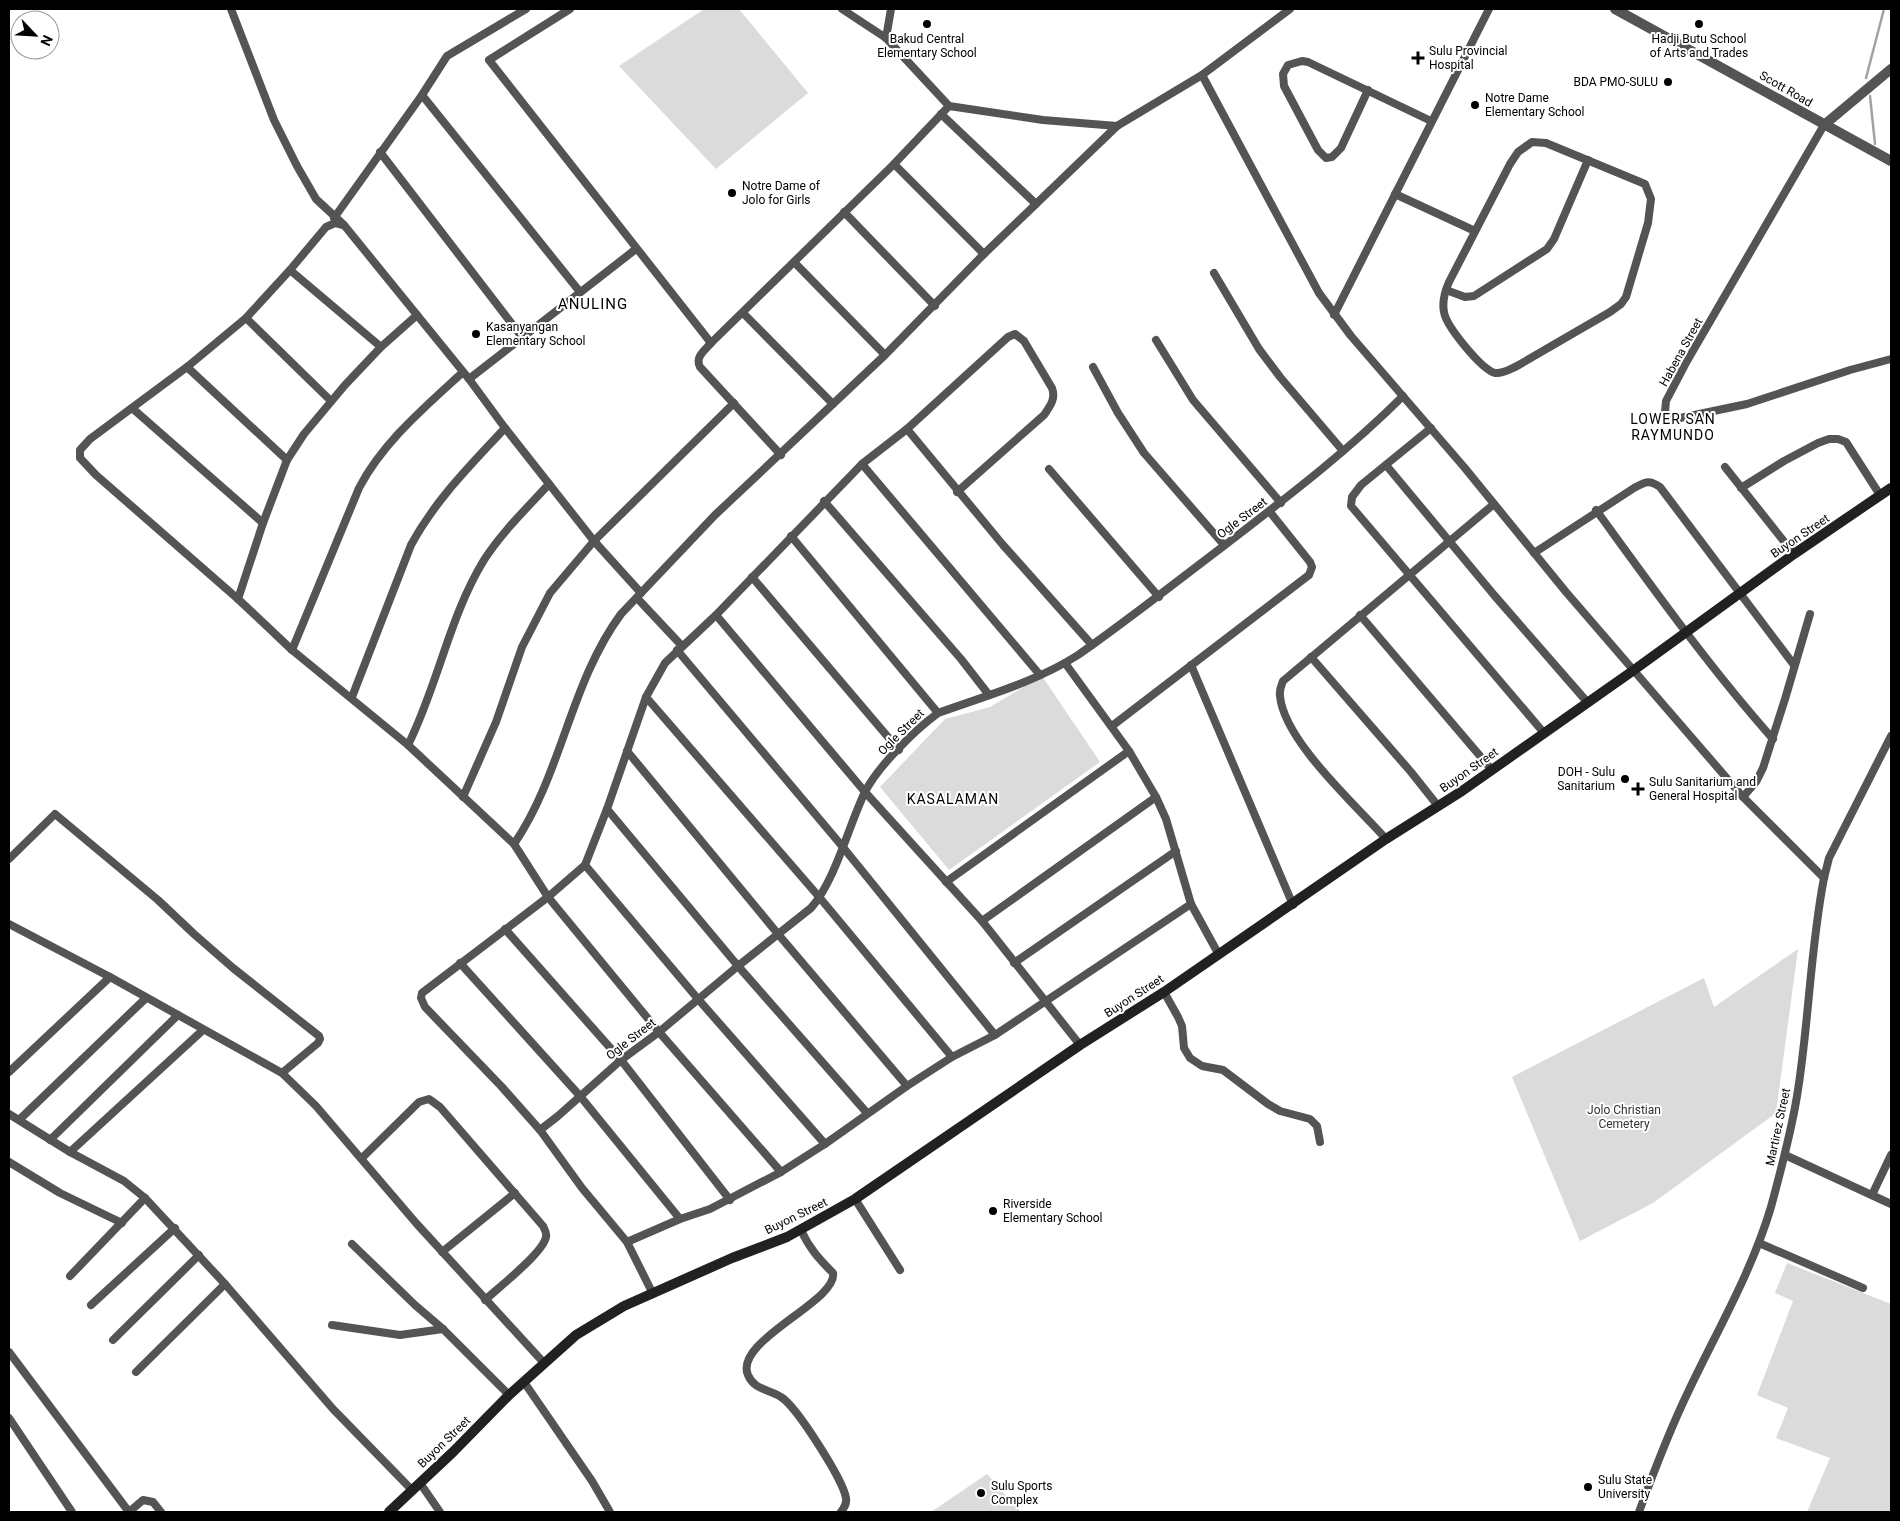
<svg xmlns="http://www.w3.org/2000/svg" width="1900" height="1521" font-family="Roboto,sans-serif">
	<rect width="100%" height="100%" fill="#fff"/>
	<g fill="#dbdbdb">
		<path d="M704,9H739L808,93L716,169L619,66Z"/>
		<path d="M1042,676L1100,762L949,870L880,787L945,719L990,707Z"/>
		<path d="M1798,949L1776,1113L1653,1203L1580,1241L1512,1077L1704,978L1714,1007Z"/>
		<path d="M1787,1263L1891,1304V1512H1807L1830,1458L1776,1438L1788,1408L1757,1395L1793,1301L1775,1293Z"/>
		<path d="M987,1474L1021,1512H931Z"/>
	</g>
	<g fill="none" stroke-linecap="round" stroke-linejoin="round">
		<g stroke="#a2a2a2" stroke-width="2.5">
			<path d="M1866,78L1884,9"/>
			<path d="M1870,96L1875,144"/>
		</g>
		<g stroke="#545454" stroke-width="8">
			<path d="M231,9L274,120L297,166L316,199L344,225L469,379L505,428L594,541L641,593"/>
			<path d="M570,9L489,60L711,343"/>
			<path d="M842,9L886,38L949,106"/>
			<path d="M886,38L891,9"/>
			<path d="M1202,75L1319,293L1351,336L1464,467L1566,592L1743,797L1824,878"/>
			<path d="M1368,90L1341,148L1332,157L1326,158L1318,150L1284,86L1283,74L1288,65L1302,61L1308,62L1431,121"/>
			<path d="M422,95L580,292"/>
			<path d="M941,114L1036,204"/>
			<path d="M1824,125L1687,361L1666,401L1665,412L1671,417L1680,418L1747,404L1850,370L1891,359"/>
			<path d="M1532,142L1546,143L1645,184L1651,199L1648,223L1626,297L1621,304L1610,312L1517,366C1510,369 1503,374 1495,373C1481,369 1446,326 1444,312C1442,302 1445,291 1449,282L1510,164L1518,152Z"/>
			<path d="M380,152L522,337"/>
			<path d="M894,164L984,254"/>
			<path d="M1395,194L1475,231"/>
			<path d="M844,212L935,306"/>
			<path d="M334,218L422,95L447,56L526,9"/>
			<path d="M794,262L885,355"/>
			<path d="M290,270L326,227L335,223L342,225"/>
			<path d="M1214,273L1259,349L1280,377L1343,451"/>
			<path d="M1446,290L1465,297L1474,296L1547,249L1554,239L1588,160"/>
			<path d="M743,313L833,404"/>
			<path d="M1334,315L1489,9"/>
			<path d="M246,318L331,401"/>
			<path d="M1156,340L1193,400L1281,503"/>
			<path d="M381,347L290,270L246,318L187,367L90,439L80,450V458L96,475L238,599L292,650L408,745L514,844L548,897L659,1032L781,1172"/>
			<path d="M187,367L287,460"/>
			<path d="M1093,367L1118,413L1144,453L1224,545"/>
			<path d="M469,379L636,249"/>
			<path d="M132,408L263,523"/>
			<path d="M1431,428L1361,485L1352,497L1351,506L1544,733"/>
			<path d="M907,429L1008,337L1015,334L1024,341L1052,388C1056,399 1050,406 1044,415L957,492"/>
			<path d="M781,455L700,367C695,357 704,351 711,343L894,164L949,106L1043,120L1117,126"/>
			<path d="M862,464L1040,675"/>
			<path d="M1386,465L1494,595L1588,703"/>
			<path d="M1725,467L1794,554"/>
			<path d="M1049,469L1159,597"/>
			<path d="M1741,488L1784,461L1818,443L1829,439H1838L1846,442L1880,495"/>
			<path d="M824,501L961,659L989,695"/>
			<path d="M1596,510C1653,588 1709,667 1773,739"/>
			<path d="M791,536L938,713"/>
			<path d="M1534,553L1634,488C1645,482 1649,479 1660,487L1794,665"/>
			<path d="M752,577L899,750"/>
			<path d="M637,598L682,646"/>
			<path d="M238,599L263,523L287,460L304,434L345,385L381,347L417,315"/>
			<path d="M716,615L865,792L982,921L1080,1045"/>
			<path d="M1360,615L1492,770"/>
			<path d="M292,650L359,488C383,442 425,407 463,372"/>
			<path d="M677,650L842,846L995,1035"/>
			<path d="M1311,657L1411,772L1438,806"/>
			<path d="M1065,663L1129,751L1156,797L1166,819L1191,904L1219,955"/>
			<path d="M1191,665L1293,905"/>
			<path d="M352,697L411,545C436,499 470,466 505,428"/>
			<path d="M646,697L820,898L952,1057"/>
			<path d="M1112,726L1309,575L1312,567L1310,562L1270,512"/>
			<path d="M408,745C438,685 449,617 484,560C502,532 527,508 549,484"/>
			<path d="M627,751L778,934L907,1086"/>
			<path d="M463,797L496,722L522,647L550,593L594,541L734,403"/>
			<path d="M1743,797L1756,782L1763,768L1785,699L1810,614"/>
			<path d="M607,809L738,966L867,1113"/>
			<path d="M1386,839C1356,805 1284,741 1280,696C1279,690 1281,686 1283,681L1494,504"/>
			<path d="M514,844C562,774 570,683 621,614L715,515L885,355L984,254L1117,126L1202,75L1290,9"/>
			<path d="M9,859L55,814L158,900L194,934L233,968L319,1036L320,1039L318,1043L282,1073"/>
			<path d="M585,865L698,999L825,1144"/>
			<path d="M946,882L1129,751"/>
			<path d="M982,921L1156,797"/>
			<path d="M9,924L110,977L282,1073L316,1106L416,1223L544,1363"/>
			<path d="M505,929L621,1060L730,1200"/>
			<path d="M460,963L580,1096L680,1219"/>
			<path d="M1014,963L1176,851"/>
			<path d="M1164,992L1178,1017L1182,1026L1184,1048L1190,1058L1202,1066L1223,1070L1268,1104L1280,1111L1310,1119L1317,1126L1320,1142"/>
			<path d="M9,1072L110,977"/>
			<path d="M9,1114L70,1152L124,1181L145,1198L225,1284L333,1409L412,1490"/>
			<path d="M19,1120L146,998"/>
			<path d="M540,1130L558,1116L621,1060L659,1032L738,966L811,908C835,881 848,828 864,794C876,768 915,730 938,713C985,696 1036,682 1078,655C1128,620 1176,582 1225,545C1286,498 1348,451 1403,396"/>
			<path d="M50,1140L178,1015"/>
			<path d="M70,1152L203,1030"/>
			<path d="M1785,1155L1891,1204"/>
			<path d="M362,1158L419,1102L429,1099L440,1107L543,1226C545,1230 547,1233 546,1237C543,1253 498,1288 485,1300"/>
			<path d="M9,1162L60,1193L122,1223"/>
			<path d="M1872,1195L1891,1155"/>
			<path d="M855,1199L900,1270"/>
			<path d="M801,1230C809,1248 819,1259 833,1273C838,1301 733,1341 748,1375C754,1390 769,1389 781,1397C797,1407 843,1480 846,1498C847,1504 844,1508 841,1512"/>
			<path d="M627,1242L680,1219L710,1209L781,1172L825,1144L907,1086L952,1057L995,1035L1191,904"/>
			<path d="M1759,1243L1863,1288"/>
			<path d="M352,1244L415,1305L443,1329L509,1395"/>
			<path d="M442,1252L515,1193"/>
			<path d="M70,1276L145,1198"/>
			<path d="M653,1294L627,1242L582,1188L540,1130L501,1086L425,1007L421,998L422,993L548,897L585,865L607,809L646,697L665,663L716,615L862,464L907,429L1003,545L1092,645"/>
			<path d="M91,1305L175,1228"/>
			<path d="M332,1325L400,1335L443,1329"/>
			<path d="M113,1340L199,1255"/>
			<path d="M9,1352L129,1512"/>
			<path d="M136,1372L225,1284"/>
			<path d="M524,1382L592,1481L610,1512"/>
			<path d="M9,1418L72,1512"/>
			<path d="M420,1483L440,1512"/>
			<path d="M129,1512L143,1500L153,1502L161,1512"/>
			<path d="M1639,1512C1654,1471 1670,1429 1689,1390C1718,1329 1752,1271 1771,1207C1781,1170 1791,1133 1797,1096C1809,1024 1810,950 1824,878L1829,858L1891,736"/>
		</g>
		<g stroke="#545454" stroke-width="10">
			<path d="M1615,9L1891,161"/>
			<path d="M1824,125L1891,69"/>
		</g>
		<path stroke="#212121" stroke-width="10" d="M389,1512L453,1452L509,1395L576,1335L624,1306L732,1258L787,1237L855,1199L1080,1045L1164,992L1386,839L1462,791L1634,670L1794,554L1891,488"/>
	</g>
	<g fill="#000" stroke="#fff" stroke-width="2">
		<circle cx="927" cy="24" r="5"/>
		<circle cx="1699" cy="24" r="5"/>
		<path d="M1415.5 50.5h5v5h5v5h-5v5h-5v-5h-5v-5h5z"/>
		<circle cx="1668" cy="82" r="5"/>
		<circle cx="1475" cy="105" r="5"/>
		<circle cx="732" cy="193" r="5"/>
		<circle cx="476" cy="334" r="5"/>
		<circle cx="1625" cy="779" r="5"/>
		<path d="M1635.5 781.5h5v5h5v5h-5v5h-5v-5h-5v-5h5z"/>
		<circle cx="993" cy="1211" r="5"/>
		<circle cx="1588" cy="1487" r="5"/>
		<circle cx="981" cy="1493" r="5"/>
	</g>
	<g text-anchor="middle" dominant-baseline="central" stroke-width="4" stroke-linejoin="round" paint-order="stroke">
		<g font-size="12" fill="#000" stroke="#fff" text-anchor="start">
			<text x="927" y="39" text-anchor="middle">Bakud Central<tspan x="927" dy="14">Elementary School</tspan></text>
			<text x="1699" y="39" text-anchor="middle">Hadji Butu School<tspan x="1699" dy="14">of Arts and Trades</tspan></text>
			<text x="1429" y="51">Sulu Provincial<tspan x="1429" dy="14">Hospital</tspan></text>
			<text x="1658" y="82" text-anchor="end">BDA PMO-SULU</text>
			<text x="1485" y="98">Notre Dame<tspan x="1485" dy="14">Elementary School</tspan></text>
			<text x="742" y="186">Notre Dame of<tspan x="742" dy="14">Jolo for Girls</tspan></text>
			<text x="486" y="327">Kasanyangan<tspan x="486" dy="14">Elementary School</tspan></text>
			<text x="1615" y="772" text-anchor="end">DOH - Sulu<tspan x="1615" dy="14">Sanitarium</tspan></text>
			<text x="1649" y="782">Sulu Sanitarium and<tspan x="1649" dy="14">General Hospital</tspan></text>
			<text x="1003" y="1204">Riverside<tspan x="1003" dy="14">Elementary School</tspan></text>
			<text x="1598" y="1480">Sulu State<tspan x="1598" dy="14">University</tspan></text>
			<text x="991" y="1486">Sulu Sports<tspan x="991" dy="14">Complex</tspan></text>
		</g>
		<g font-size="12" fill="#000" stroke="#fff">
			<text transform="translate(1786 89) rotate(30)">Scott Road</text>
			<text transform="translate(1681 352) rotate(-61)">Habena Street</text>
			<text transform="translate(1242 518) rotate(-37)">Ogle Street</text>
			<text transform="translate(1800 536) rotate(-34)">Buyon Street</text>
			<text transform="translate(901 732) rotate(-45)">Ogle Street</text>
			<text transform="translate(1469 770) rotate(-35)">Buyon Street</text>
			<text transform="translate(1134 996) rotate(-33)">Buyon Street</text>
			<text transform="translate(631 1039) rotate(-38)">Ogle Street</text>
			<text transform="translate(1778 1127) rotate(-78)">Martirez Street</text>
			<text transform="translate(796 1216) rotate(-26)">Buyon Street</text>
			<text transform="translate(444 1442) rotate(-44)">Buyon Street</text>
		</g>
		<g font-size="12" fill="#323232" stroke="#fff">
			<text x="1624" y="1110">Jolo Christian<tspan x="1624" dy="14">Cemetery</tspan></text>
		</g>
		<g font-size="14" letter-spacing="1" fill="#000" stroke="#fff">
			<text x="1673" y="419">LOWER SAN<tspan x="1673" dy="16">RAYMUNDO</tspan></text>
			<text x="953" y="799">KASALAMAN</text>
		</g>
		<g font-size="15" letter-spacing="1" fill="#000" stroke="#fff">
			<text x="593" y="304">ANULING</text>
		</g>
	</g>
	<rect width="1900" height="1521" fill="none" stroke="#000000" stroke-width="20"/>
	<g transform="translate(35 35) rotate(115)"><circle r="24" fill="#ffffff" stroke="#999999"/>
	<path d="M0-4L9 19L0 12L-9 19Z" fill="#000000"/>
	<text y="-8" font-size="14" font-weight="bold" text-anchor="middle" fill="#000000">N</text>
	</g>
</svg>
